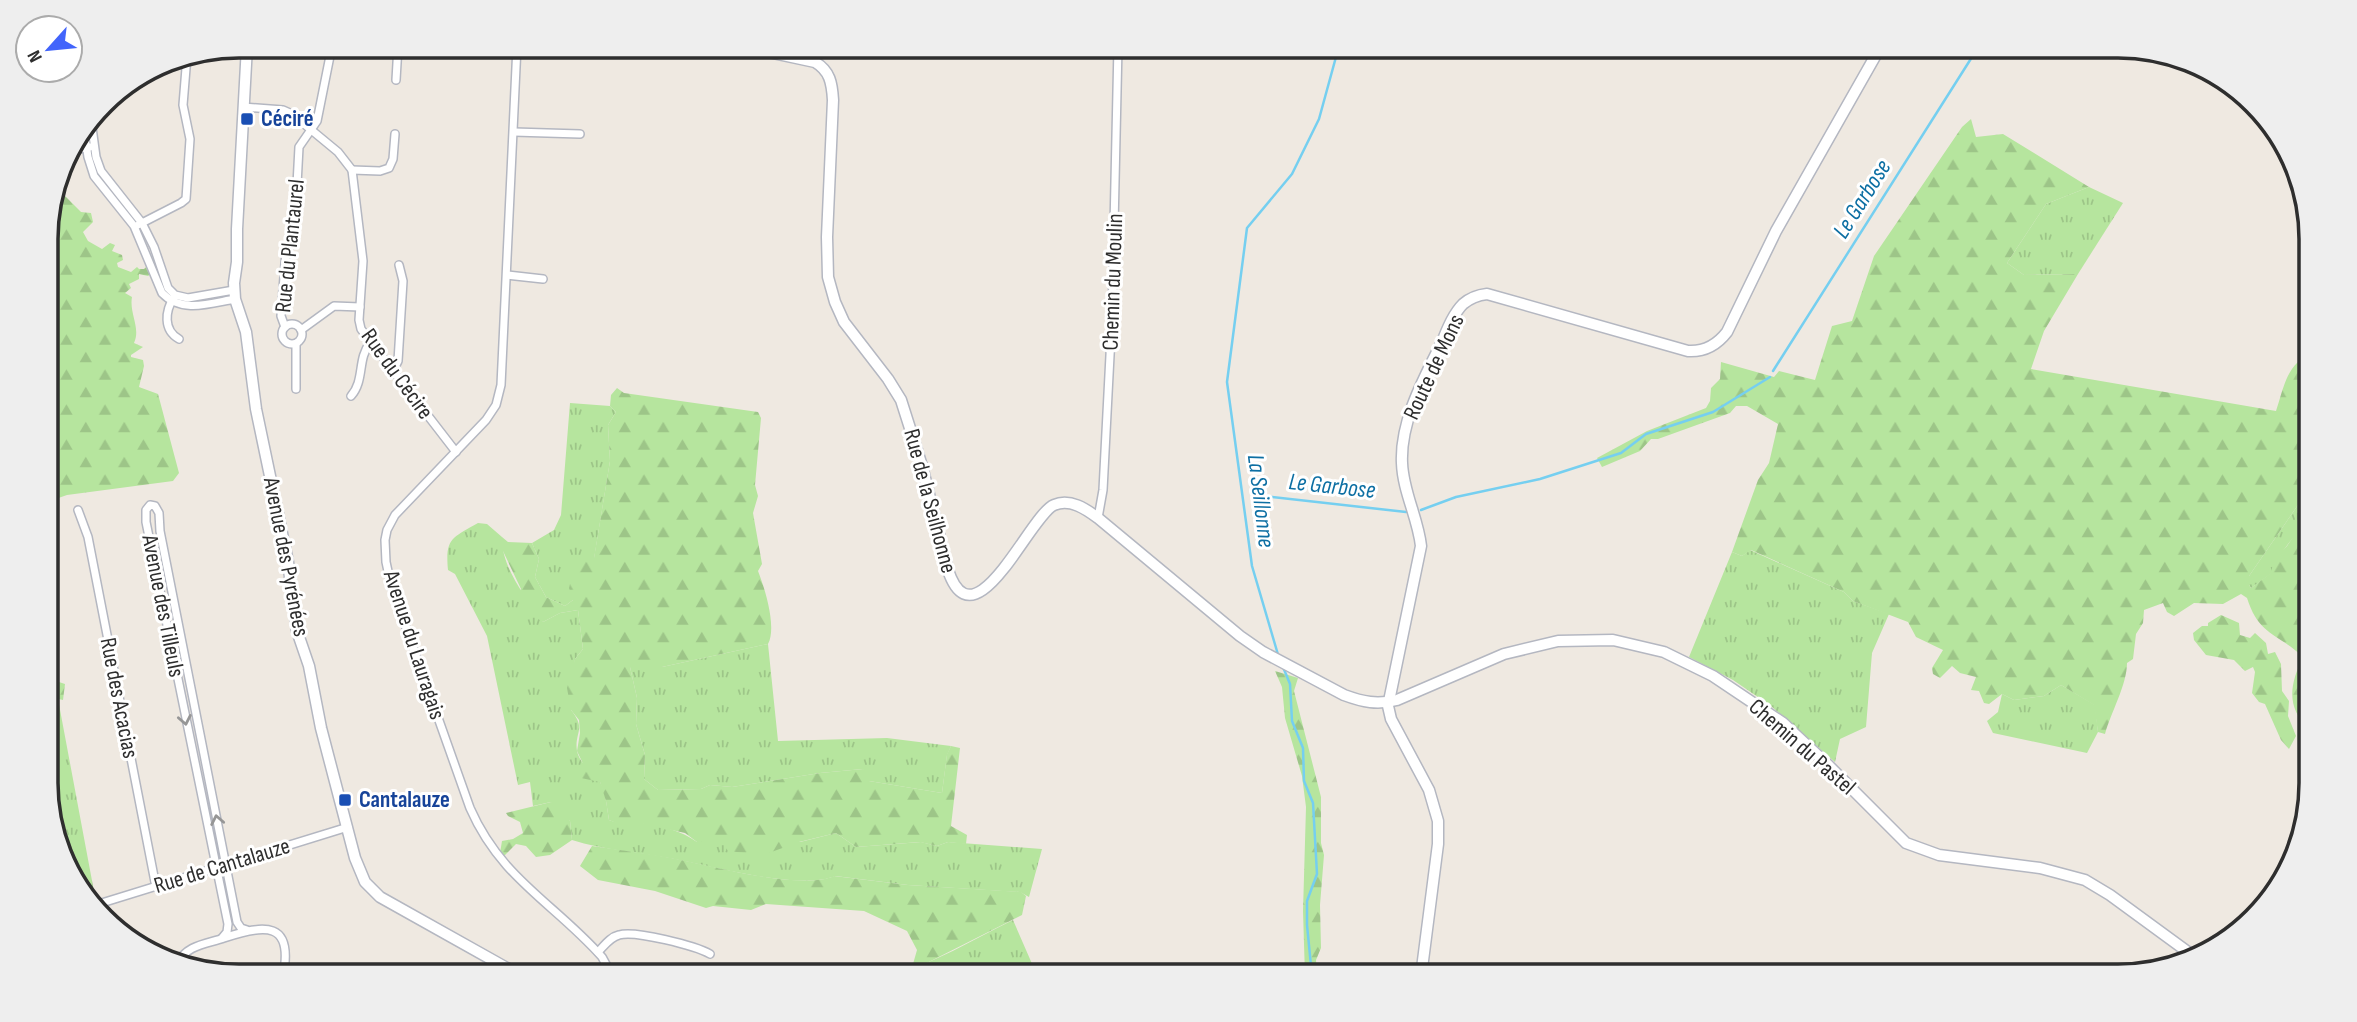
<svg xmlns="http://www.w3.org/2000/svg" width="2357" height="1022" font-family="'Sofia Sans Condensed',sans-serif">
	<defs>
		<pattern id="grass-tufts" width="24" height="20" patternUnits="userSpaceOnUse" patternTransform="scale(1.75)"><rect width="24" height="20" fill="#b6e59e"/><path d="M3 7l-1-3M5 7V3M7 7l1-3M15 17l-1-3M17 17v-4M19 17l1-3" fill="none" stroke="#9dc588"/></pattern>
		<pattern id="forest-firs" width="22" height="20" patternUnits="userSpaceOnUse" patternTransform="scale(1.75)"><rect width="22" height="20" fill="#b6e59e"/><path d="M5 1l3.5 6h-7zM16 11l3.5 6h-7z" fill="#9dc588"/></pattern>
	</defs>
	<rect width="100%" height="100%" fill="#efe9e1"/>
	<g fill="url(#grass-tufts)">
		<path d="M2089,187L2123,203L2078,274L2024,275L2007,263L2046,204Z"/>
		<path d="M570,403L610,406L616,412L608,425L610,461L594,559L573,600L565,606L546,597L535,577L539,559L532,543L554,530L561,515Z"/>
		<path d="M2311,486C2311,492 2312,501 2311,508C2307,529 2277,549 2272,573L2251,588L2249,585V576Z"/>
		<path d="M478,523L487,524L502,537C501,567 526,598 543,622L560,613L578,610L583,649L575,659L571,710C587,730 574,732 577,751C580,765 593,771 600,782C606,793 607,808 609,820C624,826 629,821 643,823C662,826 682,831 697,842H800L836,833L856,847L921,842L937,846L948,842L1042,849L1029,897L1020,892L908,885L835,876C800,891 708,865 669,858C636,852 604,850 572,840L570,821L551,802L533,806L530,782L518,785L487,636L455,574L448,570C445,538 452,538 478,523Z"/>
		<path d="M1750,550L1844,592L1853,601L1889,614L1872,653L1866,727L1840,739L1835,762L1771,706L1733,680L1689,657L1732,552L1742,556Z"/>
		<path d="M768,644L778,741L887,738L951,746L947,755L942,793L869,781L863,769L820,773L732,787L710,785L701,789L658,790L644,779L645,755L636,724L637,698L630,667H662Z"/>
		<path d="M2061,685L2095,705L2098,732L2087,753L1993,733L1987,721L1998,712L2002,694L2014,700L2044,696Z"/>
		<path d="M47,693L50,697L58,699L96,902L89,904L86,901L47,809V775L59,754L47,741Z"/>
		<path d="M1013,920L1033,966L1055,976H892C934,963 973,940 1013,920Z"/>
	</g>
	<g fill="url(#forest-firs)">
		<path d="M1971,119L1976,137L2003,134L2089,187L2046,204L2007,263L2024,275L2078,274L2044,331L2031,369L2276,411C2284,388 2286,365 2310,354L2311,486L2249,576V585L2251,588L2271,573L2274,559L2287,546L2311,510L2310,730C2285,707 2290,684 2303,657C2278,633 2259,636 2247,598L2241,594L2223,604L2194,603L2174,616L2167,612L2163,603L2144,610L2143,623L2136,634L2133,659L2127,663C2127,685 2111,712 2105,734L2098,732L2094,705L2061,685L2044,696L2014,700L2002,694L1989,704L1984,703L1979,691L1971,690L1976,677L1960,673L1952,666L1940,678L1933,674L1932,668L1943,650L1916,637L1908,622L1853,601L1844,592L1751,550L1742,556L1732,552L1758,480L1769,463L1778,424L1747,406H1736L1730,413L1658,439H1651L1640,451L1602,467L1597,458L1647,431L1706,408L1710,401L1711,388L1720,379L1721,362L1774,377L1779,371L1815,380L1832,326L1852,321L1874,256L1962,127Z"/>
		<path d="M56,187L81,212L91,213L93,222L83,232L88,241L102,249L110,243L115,245L112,251L122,255L123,260L117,263L118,267L131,272L137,267L139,269H144L155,258L163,266L148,276L139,274V279L129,284L131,288L125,293L132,297C129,313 141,328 134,343L143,347L131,355V357L143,360L144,366L139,387L158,394L179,473L173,481L67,495L47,502L46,226Z"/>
		<path d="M617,388L624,393L758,412L761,418L755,485L758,496L753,513L762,564L758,571C765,589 777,627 768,644L662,667H630L637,698L636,724L645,755L644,779L658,790L701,789L710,785L732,787L820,773L863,769L869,771V781L942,793L947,754L951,746L960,748L951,826L967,835L966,844L948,842L937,846L920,842L856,847L836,833L799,842L763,855L728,851L722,842H697L685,833L640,823L621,825L609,820L606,801L600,782L581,778L580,770L584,766L577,751L580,733L579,720L571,710L567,688L575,659L583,649L578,610L560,613L543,622L533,615L518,595L521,589L502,549V537L508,542L532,543L539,559L535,577L546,597L565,606L573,600L569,588L577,560L594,558L610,461L608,425L616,412L610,406L611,395Z"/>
		<path d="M2221,615L2239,623L2240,635L2250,638L2255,633L2266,643L2268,654L2275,652L2281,664L2282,691L2289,701L2288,716L2296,736L2289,749L2281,740L2265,704L2259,702L2252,693L2255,672L2253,667L2245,671L2234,660L2206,655L2194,640L2193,633L2202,626H2208V623Z"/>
		<path d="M50,662V679L65,684L63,700L50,697L47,693V663Z"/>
		<path d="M1275,671L1298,678L1294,691L1321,797V843L1324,855L1320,905L1321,948L1316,960L1317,976H1305L1303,911L1306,807L1302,776L1285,718L1282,687Z"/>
		<path d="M551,802L560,803L570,821L572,840L550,855L536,857L526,846L516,844L503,857L500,853L502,841L513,839L523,833L520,822L508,816L506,813Z"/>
		<path d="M592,846C618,850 645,853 671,858C709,865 801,891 834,876L908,885L1021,892L1026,896L1022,915L911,971L917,950L907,931L864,911L766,904L751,910L713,906L706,908L655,891L598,880L580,866Z"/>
	</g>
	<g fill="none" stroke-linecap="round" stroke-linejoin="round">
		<g stroke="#75cff0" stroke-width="2.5">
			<path d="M1773,371L1979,46"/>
			<path d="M1254,495L1406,512"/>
			<path d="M1421,510L1456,497L1540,479L1621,453L1646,434L1713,412L1770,377"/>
			<path d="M1279,658L1252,566L1227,382L1247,228L1292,174L1319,119L1339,46"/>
			<path d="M1283,667L1290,684L1292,721L1303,748L1304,781L1313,803L1317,874L1307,901V925L1312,976"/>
		</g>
		<defs>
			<g id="street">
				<path d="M517,46L501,385L496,405L486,420L395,515L387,530L385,540L386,562L391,585L470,808C501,879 554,903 602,957L608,968V976"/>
				<path d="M396,80L398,46"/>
				<path d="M243,107L283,110L292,114L338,152L352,170L363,261L359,320L361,329L456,452"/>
				<path d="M91,120L96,157L101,171L142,223L154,247L168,288L175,295L188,298L234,290"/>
				<path d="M84,130L88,157L94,176L134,226L162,293C182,314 211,303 235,299"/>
				<path d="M514,132L580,134"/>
				<path d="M68,151L90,147"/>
				<path d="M352,170L380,171L389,168L393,159L395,134"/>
				<path d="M138,225L181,203L186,199L190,139L183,105L187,56"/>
				<path d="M507,275L543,279"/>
				<path d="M174,297C165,311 163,330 179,339"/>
				<circle cx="292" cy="334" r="10"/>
				<path d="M285,327L281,316L286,251L294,241L299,147L317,121L332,46"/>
				<path d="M301,330L334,306L360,307"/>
				<path d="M393,371L398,361L403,281L399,265"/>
				<path d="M296,389V344"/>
				<path d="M351,396C365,380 357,359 370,343"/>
				<path d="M78,510L88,537L156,887"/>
				<path d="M1098,518L1103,490L1112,317L1118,46"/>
				<path d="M92,906L348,827"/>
				<path d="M222,938L227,932L228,924L146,522V510L150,505L155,506L159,513L160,531L237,922L241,928L247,930"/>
				<path d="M598,952C604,946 610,937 619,935C635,930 696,946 710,954"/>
				<path d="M177,964C186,945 206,944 224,938C265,924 294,921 283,976"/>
			</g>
			<g id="secondary">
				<path d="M247,46L237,229V262L234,283L235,299L246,332L256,409L288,562L297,631L309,666L321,728L355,858L365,882L380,897L521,976"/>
				<path d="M741,46L815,62C830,71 832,83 833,100L827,237L828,277L835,302L844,322L888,379L901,400L922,466L948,570C974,649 1030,515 1054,505C1070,498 1086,509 1098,518L1240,636L1263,652L1344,695C1363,702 1377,705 1397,700L1504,654L1558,641L1613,640L1664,652L1713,676L1783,723L1829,766L1906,843L1939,855L2040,868L2085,880L2110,895L2192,955"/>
				<path d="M1421,976L1438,844V821L1429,790L1391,719L1388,706L1421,546C1418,518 1403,492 1402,463C1400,421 1424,378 1442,342C1447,330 1453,314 1463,304C1470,298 1478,295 1487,294L1688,351C1705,352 1717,345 1727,332L1776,231L1881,46"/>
			</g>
		</defs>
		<use href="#street" stroke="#b4b7c1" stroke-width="10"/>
		<use href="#secondary" stroke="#b4b7c1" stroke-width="13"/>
		<use href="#street" stroke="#fff" stroke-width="7"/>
		<use href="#secondary" stroke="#fff" stroke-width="10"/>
	</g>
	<defs><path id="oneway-chevron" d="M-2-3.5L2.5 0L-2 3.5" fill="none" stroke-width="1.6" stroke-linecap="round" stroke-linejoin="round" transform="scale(1.75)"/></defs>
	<g stroke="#969696">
		<use href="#oneway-chevron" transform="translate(185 720) rotate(79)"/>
		<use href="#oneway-chevron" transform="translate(217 820) rotate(-101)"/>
	</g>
	<g fill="#1a4fb4" stroke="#fff" stroke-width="2.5">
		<rect x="240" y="112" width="14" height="14" rx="3.5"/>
		<rect x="338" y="793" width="14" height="14" rx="3.5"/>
	</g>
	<g text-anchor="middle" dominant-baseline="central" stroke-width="6" stroke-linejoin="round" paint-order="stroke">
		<g font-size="23" font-weight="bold" fill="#164399" stroke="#fff" text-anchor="start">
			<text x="261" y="119">Céciré</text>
			<text x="359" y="800">Cantalauze</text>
		</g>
		<g font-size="23" fill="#2e2e2e" stroke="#fff">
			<text transform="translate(290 246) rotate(-84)">Rue du Plantaurel</text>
			<text transform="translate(1113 282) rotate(-88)">Chemin du Moulin</text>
			<text transform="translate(1434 367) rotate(-65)">Route de Mons</text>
			<text transform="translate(397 374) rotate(54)">Rue du Cécire</text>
			<text transform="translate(930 501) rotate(75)">Rue de la Seilhonne</text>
			<text transform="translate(286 557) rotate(79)">Avenue des Pyrénées</text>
			<text transform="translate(163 606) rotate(79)">Avenue des Tilleuls</text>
			<text transform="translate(414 645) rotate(72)">Avenue du Lauragais</text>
			<text transform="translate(119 698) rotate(79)">Rue des Acacias</text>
			<text transform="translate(1802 747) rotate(41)">Chemin du Pastel</text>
			<text transform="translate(222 866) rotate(-17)">Rue de Cantalauze</text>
		</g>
		<g font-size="24" font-style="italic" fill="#0d6fa3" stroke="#fff">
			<text transform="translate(1862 199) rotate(-58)">Le Garbose</text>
			<text transform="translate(1332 486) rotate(6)">Le Garbose</text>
			<text transform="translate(1261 501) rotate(83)">La Seillonne</text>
		</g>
	</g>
	<path d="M0 0H2357V1022H0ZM239 58H2118A181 181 0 0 1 2299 239V783A181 181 0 0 1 2118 964H239A181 181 0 0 1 58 783V239A181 181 0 0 1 239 58Z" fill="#eee" fill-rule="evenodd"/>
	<path fill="none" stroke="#2e2e2e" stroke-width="3.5" d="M239 58H2118A181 181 0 0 1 2299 239V783A181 181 0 0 1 2118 964H239A181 181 0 0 1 58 783V239A181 181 0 0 1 239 58Z"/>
	<g transform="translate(49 49) rotate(243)"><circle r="33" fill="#ffffff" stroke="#ababab" stroke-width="2"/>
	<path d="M0-5L12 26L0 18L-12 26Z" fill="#4264fb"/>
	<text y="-10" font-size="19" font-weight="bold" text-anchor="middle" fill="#2e2e2e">N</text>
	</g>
</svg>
